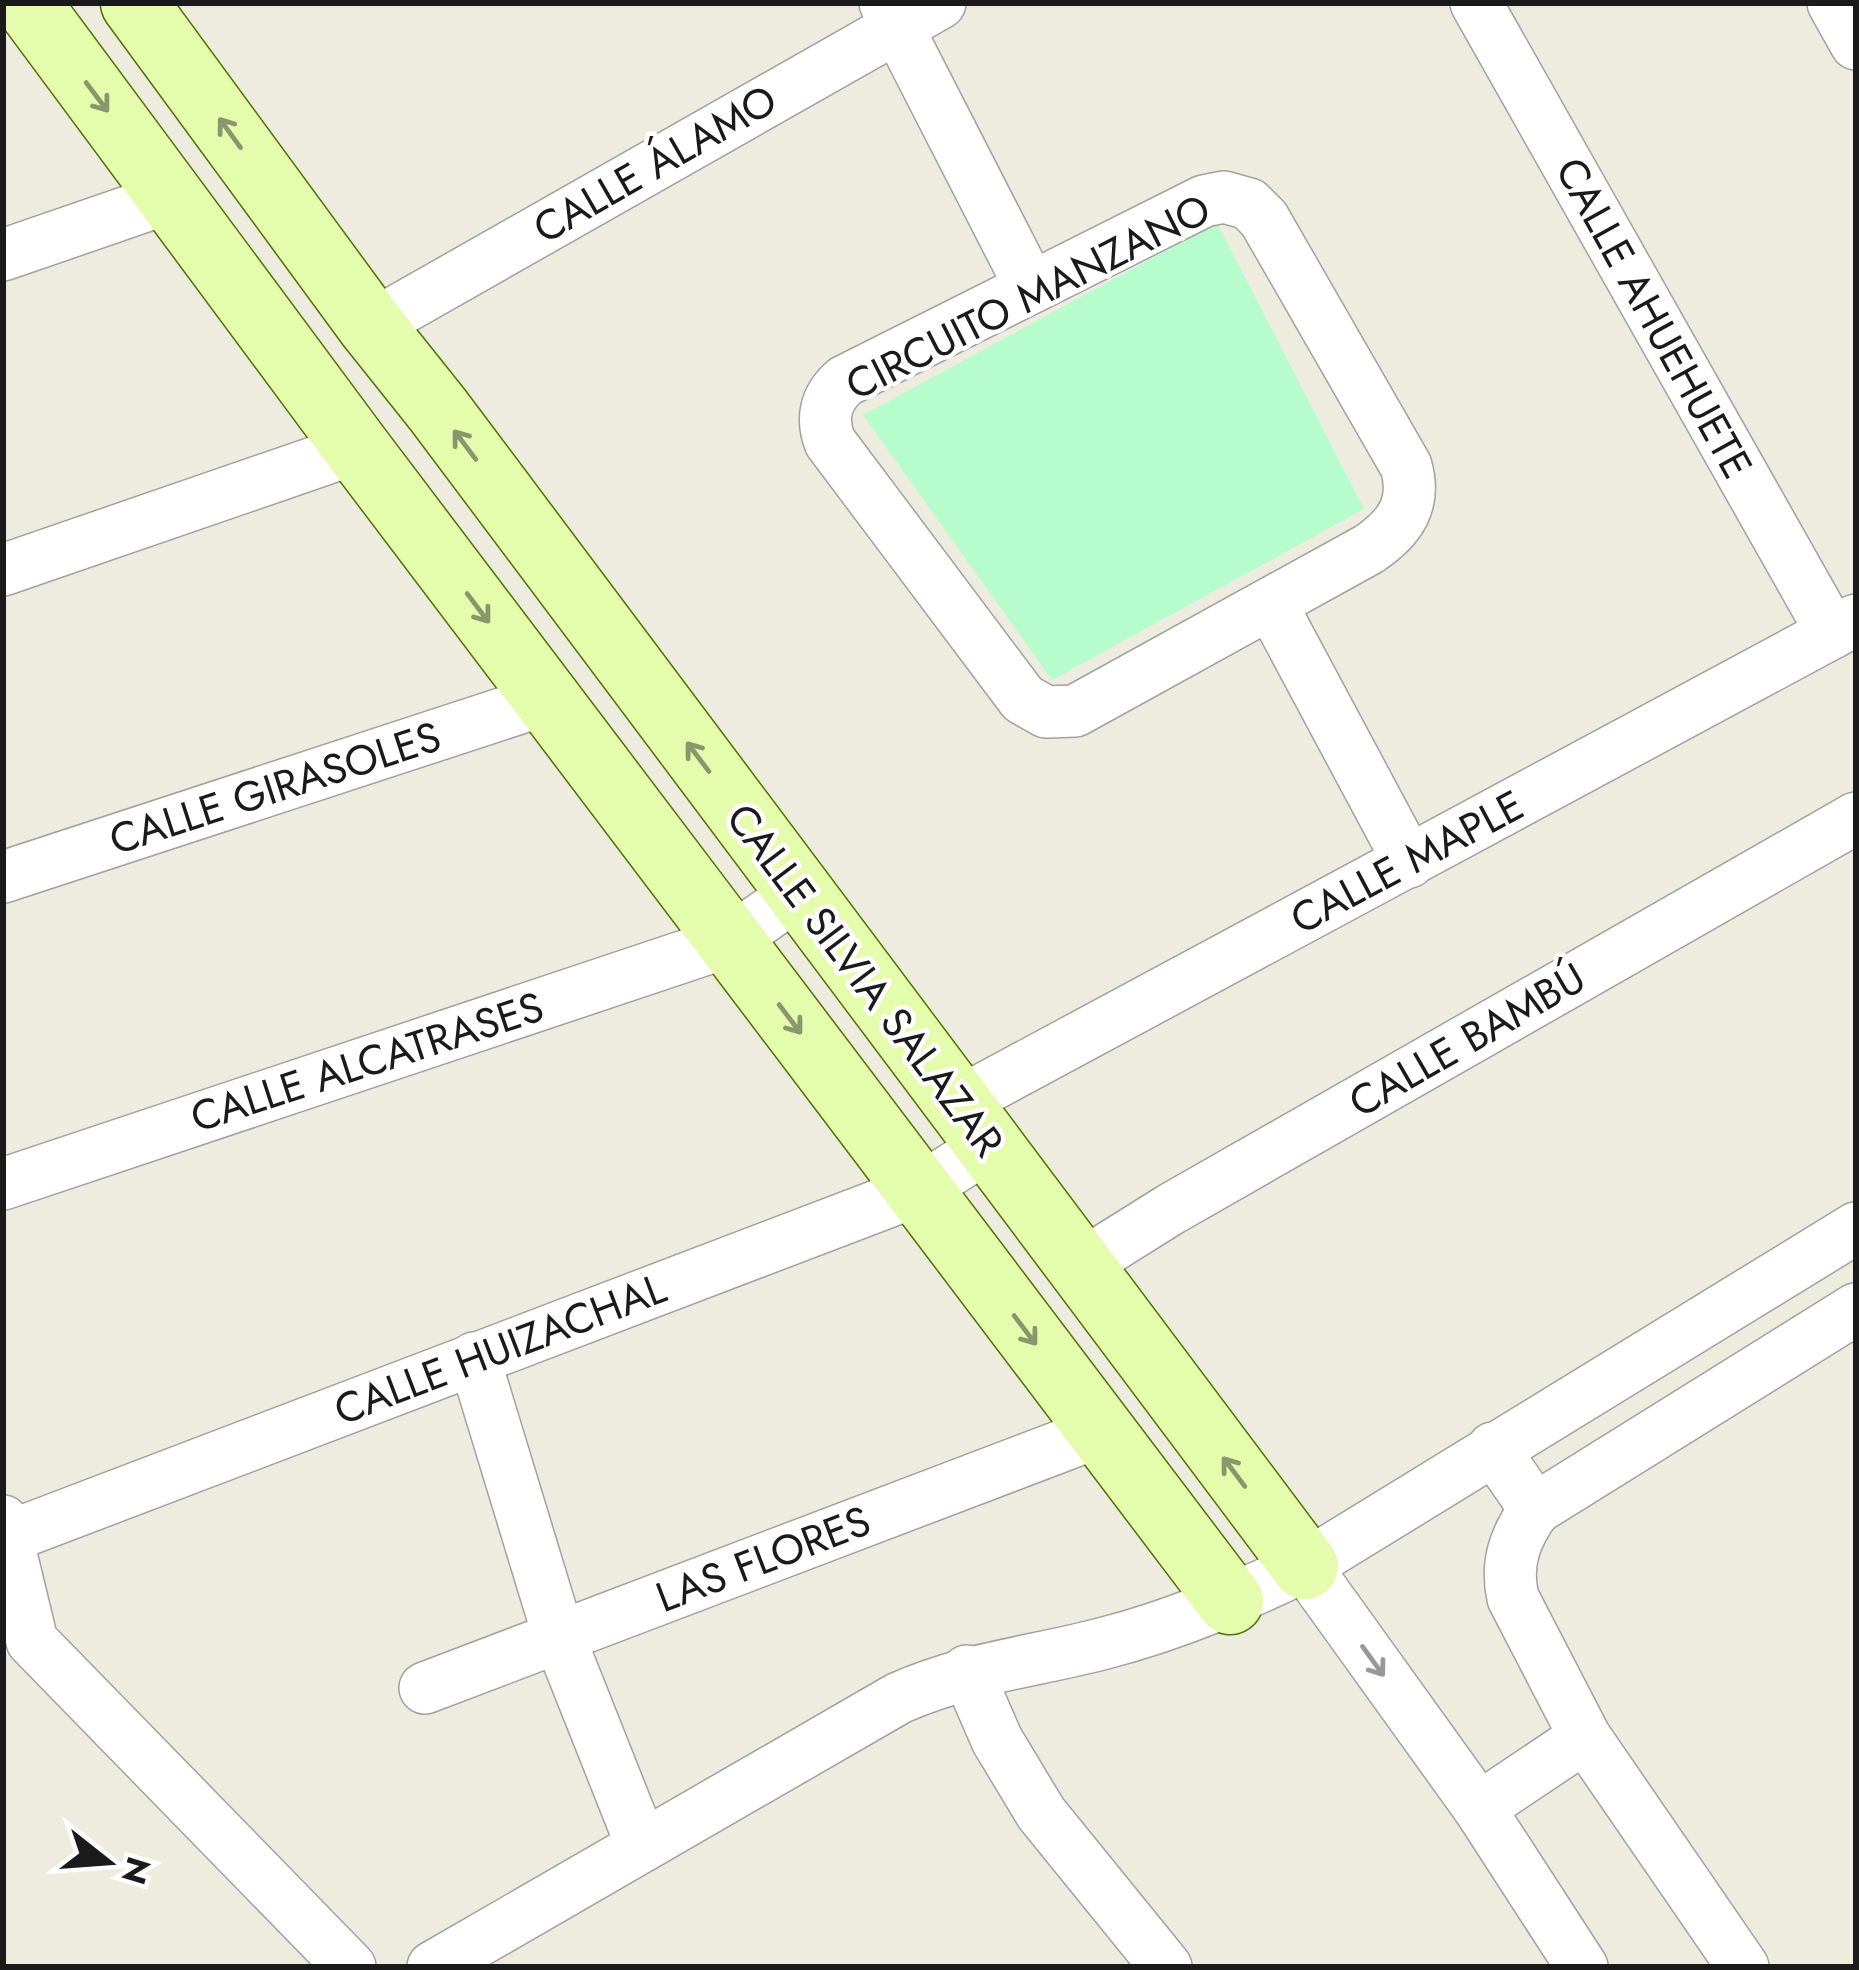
<svg xmlns="http://www.w3.org/2000/svg" width="1859" height="1970" font-family="Jost,sans-serif">
	<rect width="100%" height="100%" fill="#edecdf"/>
	<path fill="#b7fccd" d="M1217,223L1364,509L1052,680L863,415Z"/>
	<g fill="none" stroke-linecap="round" stroke-linejoin="round">
		<defs>
			<g id="street">
				<path d="M885,3L1030,286"/>
				<path d="M1476,3L1832,633"/>
				<path d="M1833,3L1856,44"/>
				<path d="M1224,197L1249,204L1264,219L1406,466C1417,504 1400,528 1369,549L1075,711L1046,712L1023,699L830,442C821,419 825,398 845,381L1204,201Z"/>
				<path d="M3,255L171,197"/>
				<path d="M371,326L940,3"/>
				<path d="M3,570L357,448"/>
				<path d="M1271,604L1409,862"/>
				<path d="M3,877L547,699"/>
				<path d="M958,1103L1856,620"/>
				<path d="M3,1184L730,941L799,892"/>
				<path d="M1080,1266L1171,1209L1856,818"/>
				<path d="M474,1358L559,1637L642,1846"/>
				<path d="M1493,1448L1535,1509C1515,1537 1505,1563 1513,1598L1585,1737L1743,1967"/>
				<path d="M1535,1509L1856,1309"/>
				<path d="M3,1521L32,1641L350,1967"/>
				<path d="M3,1539L919,1190L990,1145"/>
				<path d="M1305,1566L1479,1808L1582,1967"/>
				<path d="M967,1671L997,1740L1041,1813L1166,1967"/>
				<path d="M425,1688L1101,1431"/>
				<path d="M1479,1808L1585,1737"/>
				<path d="M433,1967L899,1698C970,1667 1033,1662 1105,1643C1175,1625 1240,1597 1305,1566L1856,1228"/>
			</g>
			<g id="secondary">
				<path d="M27,3L357,448L1230,1601"/>
				<path d="M134,3L371,326L438,410L1305,1566"/>
			</g>
		</defs>
		<use href="#street" stroke="#a1a1a1" stroke-width="54"/>
		<use href="#secondary" stroke="#4b7300" stroke-width="69"/>
		<use href="#street" stroke="#fff" stroke-width="51"/>
		<use href="#secondary" stroke="#e6fcad" stroke-width="66"/>
	</g>
	<defs><path id="oneway-shaft" d="M-6 0H5M1.5-3L5.5 0L1.5 3" fill="none" stroke-width="1.6" stroke-linecap="round" stroke-linejoin="round" transform="scale(3)"/></defs>
	<g stroke="#8a966b">
		<use href="#oneway-shaft" transform="translate(97 97) rotate(53)"/>
		<use href="#oneway-shaft" transform="translate(230 133) rotate(-126)"/>
		<use href="#oneway-shaft" transform="translate(465 445) rotate(-127)"/>
		<use href="#oneway-shaft" transform="translate(478 608) rotate(53)"/>
		<use href="#oneway-shaft" transform="translate(698 757) rotate(-127)"/>
		<use href="#oneway-shaft" transform="translate(790 1019) rotate(53)"/>
		<use href="#oneway-shaft" transform="translate(1025 1330) rotate(53)"/>
		<use href="#oneway-shaft" transform="translate(1234 1472) rotate(-127)"/>
	</g>
	<use stroke="#989898" href="#oneway-shaft" transform="translate(1373 1661) rotate(54)"/>
	<g text-anchor="middle" dominant-baseline="central" stroke-width="9" stroke-linejoin="round" paint-order="stroke">
		<g font-size="42" fill="#1a1a1a" stroke="#fff">
			<text transform="translate(655 164) rotate(-30)">CALLE ÁLAMO</text>
			<text transform="translate(1028 297) rotate(-27)">CIRCUITO MANZANO</text>
			<text transform="translate(1654 318) rotate(61)">CALLE AHUEHUETE</text>
			<text transform="translate(275 788) rotate(-18)">CALLE GIRASOLES</text>
			<text transform="translate(1407 862) rotate(-28)">CALLE MAPLE</text>
			<text transform="translate(865 980) rotate(53)">CALLE SILVIA SALAZAR</text>
			<text transform="translate(1467 1040) rotate(-30)">CALLE BAMBÚ</text>
			<text transform="translate(367 1062) rotate(-18)">CALLE ALCATRASES</text>
			<text transform="translate(500 1349) rotate(-21)">CALLE HUIZACHAL</text>
			<text transform="translate(763 1559) rotate(-21)">LAS FLORES</text>
		</g>
	</g>
	<rect width="1859" height="1970" fill="none" stroke="#1a1a1a" stroke-width="12"/>
	<g transform="translate(108 1862) rotate(107)" stroke="#ffffff" stroke-width="9" paint-order="stroke">
	<path d="M0-9L21 45L0 30L-21 45Z" fill="#1a1a1a"/>
	<text y="-18" font-size="33" font-weight="bold" text-anchor="middle" fill="#1a1a1a">N</text>
	</g>
</svg>
